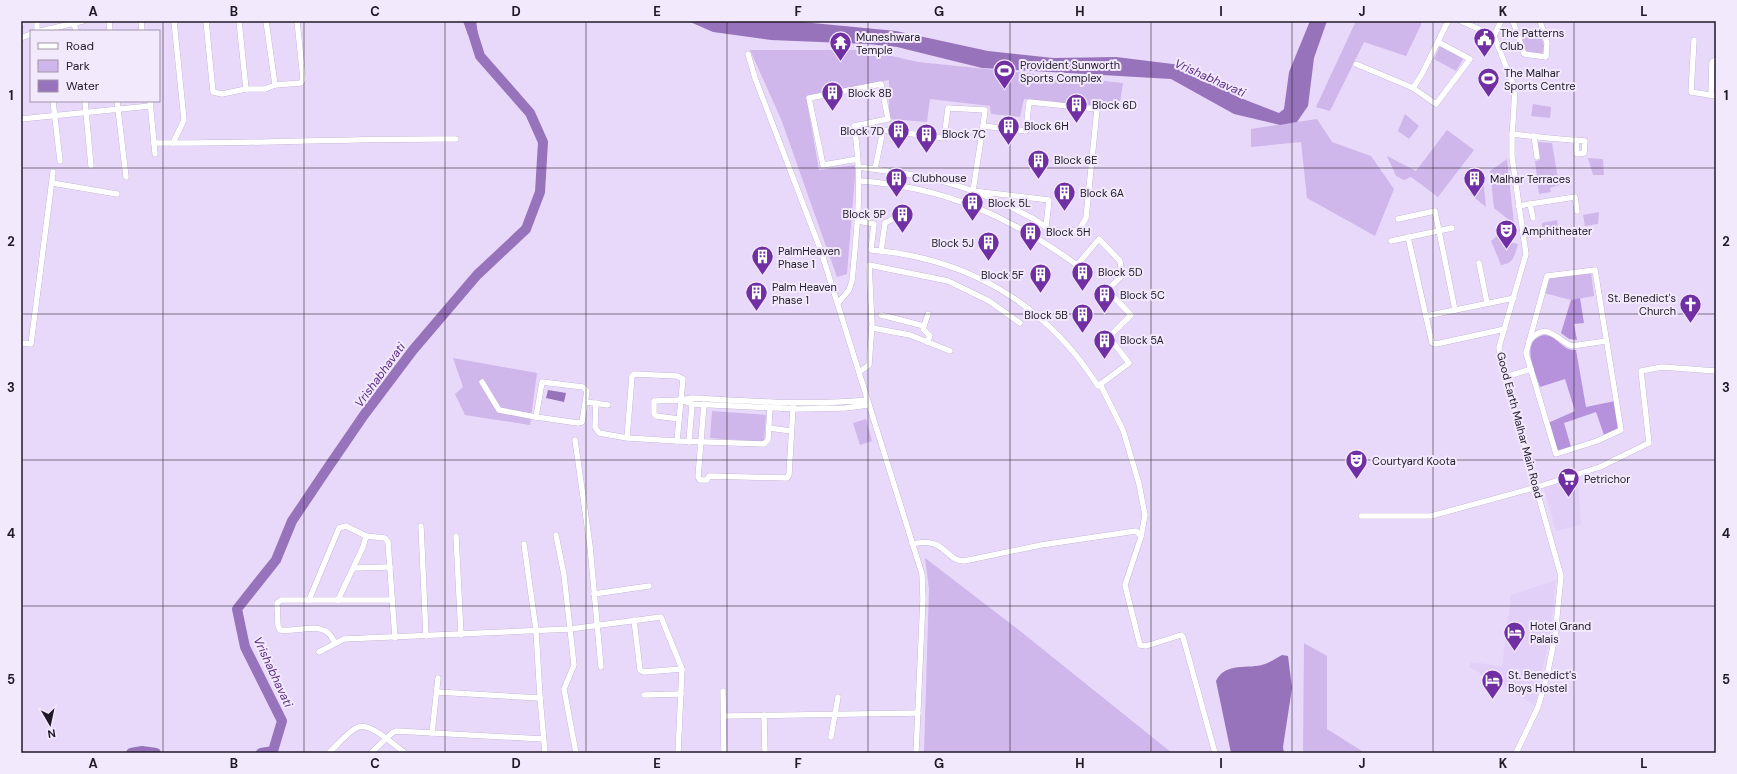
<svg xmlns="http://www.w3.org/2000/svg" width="1737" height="774" font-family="'DM Sans',sans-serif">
	<rect width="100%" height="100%" fill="#e8d9fa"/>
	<g fill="#e3d0f9">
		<path d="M1578,479L1581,525L1556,531L1544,488Z"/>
		<path d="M1556,580L1550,636L1535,705L1469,667L1471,662L1502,666L1511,595Z"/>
	</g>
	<g fill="#cfb6eb">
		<path d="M1356,21H1421V25L1406,56L1364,42L1330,111L1316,107Z"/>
		<path d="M1540,33L1544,46L1542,54L1526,52L1522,39Z"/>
		<path d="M1440,46L1463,59L1456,71L1434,59Z"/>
		<path d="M750,50H866L918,62L1123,83L1119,108L1024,99L1020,117L991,114L990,106L930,99L927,122L889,119V80L806,96L819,170L856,165L847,274L837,277L781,119Z"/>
		<path d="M1533,104L1551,107L1550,118L1531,116Z"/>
		<path d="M1405,114L1419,126L1409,139L1398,131Z"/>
		<path d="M1317,119L1332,142L1371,156L1394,189L1375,236L1307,198L1301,142L1251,147V129Z"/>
		<path d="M1447,130L1474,150L1438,197L1411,177L1404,180L1396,176L1387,156L1416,171Z"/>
		<path d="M1537,142L1552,143L1559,185L1550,188L1551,192L1539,194L1535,161L1540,160Z"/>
		<path d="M1588,158L1603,159L1604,175H1593Z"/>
		<path d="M1507,159L1514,224L1494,208L1490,171Z"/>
		<path d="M1483,178L1486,207L1470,194Z"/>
		<path d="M1599,212L1598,224L1585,226L1583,215Z"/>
		<path d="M1557,220L1559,232L1543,234L1542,223Z"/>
		<path d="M1497,236L1504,241L1518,244C1515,254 1514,264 1501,265L1491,241Z"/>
		<path d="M1591,272L1594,296L1571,300L1544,293L1548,278Z"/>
		<path d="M453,358L537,373L530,425L465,415L455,394L463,387Z"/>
		<path d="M712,411L766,415L764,442L710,438Z"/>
		<path d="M866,419L872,441L860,445L853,423Z"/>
		<path d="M925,558L1015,627L1172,753H924L929,589Z"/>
		<path d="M1304,643L1327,656V729L1365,753H1303Z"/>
	</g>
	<g fill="#b691dc">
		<path d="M1580,298L1584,323L1574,324L1577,340L1569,339L1561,333L1571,300Z"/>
		<path d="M1544,335C1558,335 1561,351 1576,350L1586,407L1615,401L1619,428L1604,435L1596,412L1564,423L1571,447L1557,451L1548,423L1575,411L1565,379L1540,387C1535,371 1519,341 1544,335Z"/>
	</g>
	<g fill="#9773bb">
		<path d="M463,21H476L478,34L468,35Z"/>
		<path d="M688,21H792L896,31L988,51L1053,58L1116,57L1189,66L1238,97L1279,113L1284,109L1289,72L1310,21H1327L1314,58L1308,106L1297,122L1280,125L1234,114L1171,79L982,68L897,47L868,44L771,40L713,32Z"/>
		<path d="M548,390L566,393L564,402L546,398Z"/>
		<path d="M1282,655L1288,656L1292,688L1283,747L1284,753H1231L1216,681C1226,661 1248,670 1265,664C1271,662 1276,658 1282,655Z"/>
	</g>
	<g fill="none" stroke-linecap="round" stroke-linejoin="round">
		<g stroke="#9773bb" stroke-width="10">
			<path d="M131,753L142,751L156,753"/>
			<path d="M261,753L273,751L282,721L245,647L237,609L276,560L292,521L327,469L364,415L413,350L477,275L526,229L540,192L543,142L530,113L480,56L469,21"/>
		</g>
		<defs>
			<g id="minor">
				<path d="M109,21L110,31"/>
				<path d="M141,21L142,31"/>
				<path d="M206,21L213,92L222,94L246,89H265L275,85L301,83L303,79L297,21"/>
				<path d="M239,21L246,89"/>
				<path d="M266,21L275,85"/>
				<path d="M1461,21L1494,36L1515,89L1512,138V157L1526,254L1499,347L1500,359L1561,576L1555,636L1547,676L1538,707L1516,753"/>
				<path d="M1513,21L1524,54L1546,57L1547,43L1540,21"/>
				<path d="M74,23L76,31"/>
				<path d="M21,25V21"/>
				<path d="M37,31V21"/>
				<path d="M41,31L83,21"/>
				<path d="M1494,36L1501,21"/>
				<path d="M21,38L31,34"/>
				<path d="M1694,40L1691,92L1716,96"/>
				<path d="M748,54L755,78L821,251L922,574L923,599L916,753"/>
				<path d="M1356,64L1413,88L1422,74L1448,21"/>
				<path d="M1413,88L1436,104L1470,59L1438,42"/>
				<path d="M1711,95L1712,62L1716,60"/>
				<path d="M53,101L60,161"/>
				<path d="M85,101L91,166"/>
				<path d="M117,101L126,177"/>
				<path d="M150,101L155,154"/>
				<path d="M21,119L150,106"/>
				<path d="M983,126L973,191L1049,200L1046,227"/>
				<path d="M1512,134C1536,137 1560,139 1585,141L1584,153L1577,154L1576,140"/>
				<path d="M1534,136L1537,157"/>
				<path d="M154,143C255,144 355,138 456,139"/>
				<path d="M173,143L184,120L174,21"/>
				<path d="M858,167C897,172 936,177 973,191C994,199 1015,209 1034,219C1039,222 1044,226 1049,229C1059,233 1070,231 1079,230L1086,218L1097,109L1029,102L1026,131L983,126L985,110L948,108L944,138L883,130L875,169"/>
				<path d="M52,183L117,194"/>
				<path d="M1530,204L1533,218"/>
				<path d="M1518,206L1575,197L1577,211"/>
				<path d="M1398,219L1435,211L1455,310"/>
				<path d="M858,221L874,224L871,250C968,258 1046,304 1098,386L1129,363L1109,337L1131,315L1107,290L1122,276L1120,261L1099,239L1077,265C1009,216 944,187 860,181"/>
				<path d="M1408,237L1432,343L1436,344L1505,329"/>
				<path d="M1391,241L1452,228"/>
				<path d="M881,251L885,223L896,217L906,216"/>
				<path d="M1479,263L1487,303"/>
				<path d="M1595,270L1621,430L1597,441L1556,454L1526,353L1547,276Z"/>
				<path d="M838,303L849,290L852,281C857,229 863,178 854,126L888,119L881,84L809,98L823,165L858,159"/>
				<path d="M881,315L924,326"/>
				<path d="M1426,316L1514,298"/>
				<path d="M872,328L910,335L950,351"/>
				<path d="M1529,341C1547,319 1557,341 1572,346L1606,341"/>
				<path d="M927,342L930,336L923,329L928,314"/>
				<path d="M21,343L31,344L53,172"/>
				<path d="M859,372L869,365L872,324L869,265L948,281L989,301L1020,323"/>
				<path d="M1505,377L1531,369"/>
				<path d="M482,382L499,410L536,417"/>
				<path d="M542,382L583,387L587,391L582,422L578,423L536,417Z"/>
				<path d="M1100,384L1123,430L1139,484L1145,515L1141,537L1125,585L1140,645L1146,646L1181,635L1183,637L1215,753"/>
				<path d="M867,400C809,406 750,401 692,398L681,400L692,404L798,409L845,408L869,405"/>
				<path d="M586,402L608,405"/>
				<path d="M596,403L595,427L599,433L627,438L677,441L683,379L677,376L634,374L632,376L627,438"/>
				<path d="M704,404L698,477L700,480H707L709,476L787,478L789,475L793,407"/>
				<path d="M679,419L656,416L654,414V401L681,400"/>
				<path d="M769,428L791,431"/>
				<path d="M575,440L590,546L601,667"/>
				<path d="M677,441L764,444L768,440L770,408"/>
				<path d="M689,442L692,404"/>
				<path d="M1361,516H1431L1537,487L1600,467L1649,443L1641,371L1662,367L1716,371"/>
				<path d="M421,526L426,636"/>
				<path d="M556,535L564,575L574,665L564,689L576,753"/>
				<path d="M456,536L461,635"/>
				<path d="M524,544L536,630L540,698L545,753"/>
				<path d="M912,544C947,536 944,561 964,561L1041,545L1136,531L1140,535"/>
				<path d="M354,568L390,567"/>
				<path d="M594,594L649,586"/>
				<path d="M309,600L339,528L346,526L366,536L385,538L388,542L395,638"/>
				<path d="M338,600L363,547L366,536"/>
				<path d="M634,620L640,670L644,672L682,669"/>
				<path d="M335,643C325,618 301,633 280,630L278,626L277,603L281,600H392"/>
				<path d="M319,652L344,639L570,629L661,617L682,669L678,753"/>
				<path d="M723,691L724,753"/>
				<path d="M437,692L540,698"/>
				<path d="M644,695L681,694"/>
				<path d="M764,715L765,753"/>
				<path d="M724,716L918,713"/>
				<path d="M432,733L438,678"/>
				<path d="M831,737L838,697"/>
				<path d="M329,753C337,745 346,734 356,728C369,720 395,746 405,753"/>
				<path d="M371,753L392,733L396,731L543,739"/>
			</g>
		</defs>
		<use href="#minor" stroke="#ae9fbf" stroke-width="6"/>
		<use href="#minor" stroke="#fff" stroke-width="5.5"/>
	</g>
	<path fill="none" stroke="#201a26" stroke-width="1" stroke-opacity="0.55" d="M163,21V753M304,21V753M445,21V753M586,21V753M727,21V753M868,21V753M1010,21V753M1151,21V753M1292,21V753M1433,21V753M1574,21V753M21,168H1716M21,314H1716M21,460H1716M21,606H1716"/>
	<defs>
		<symbol id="civic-pin" viewBox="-11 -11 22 30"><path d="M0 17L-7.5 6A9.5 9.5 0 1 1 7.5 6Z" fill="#712fa4" stroke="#f2e9fd"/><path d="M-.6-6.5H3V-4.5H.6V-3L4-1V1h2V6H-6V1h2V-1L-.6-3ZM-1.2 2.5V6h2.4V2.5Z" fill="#fff"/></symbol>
		<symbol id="temple-pin" viewBox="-11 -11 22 30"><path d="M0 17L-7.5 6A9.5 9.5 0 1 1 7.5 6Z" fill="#712fa4" stroke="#f2e9fd"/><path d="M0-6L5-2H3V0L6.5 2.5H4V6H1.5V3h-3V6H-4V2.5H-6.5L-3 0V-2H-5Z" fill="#fff"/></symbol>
		<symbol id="stadium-pin" viewBox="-11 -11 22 30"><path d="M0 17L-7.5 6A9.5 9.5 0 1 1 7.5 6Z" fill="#712fa4" stroke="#f2e9fd"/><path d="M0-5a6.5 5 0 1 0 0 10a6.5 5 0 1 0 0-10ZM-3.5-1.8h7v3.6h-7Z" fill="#fff"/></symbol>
		<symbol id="building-pin" viewBox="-11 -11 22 30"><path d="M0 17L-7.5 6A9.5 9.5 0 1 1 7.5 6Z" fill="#712fa4" stroke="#f2e9fd"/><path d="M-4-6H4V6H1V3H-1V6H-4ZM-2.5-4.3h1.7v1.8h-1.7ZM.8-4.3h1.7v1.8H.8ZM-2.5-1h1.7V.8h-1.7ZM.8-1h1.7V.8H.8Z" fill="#fff"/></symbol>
		<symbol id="theatre-pin" viewBox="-11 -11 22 30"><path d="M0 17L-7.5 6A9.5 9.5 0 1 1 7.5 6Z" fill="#712fa4" stroke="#f2e9fd"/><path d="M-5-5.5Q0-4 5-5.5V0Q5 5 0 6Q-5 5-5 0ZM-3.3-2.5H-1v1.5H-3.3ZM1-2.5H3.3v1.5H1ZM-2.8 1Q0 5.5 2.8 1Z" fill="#fff"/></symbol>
		<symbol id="church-pin" viewBox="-11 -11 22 30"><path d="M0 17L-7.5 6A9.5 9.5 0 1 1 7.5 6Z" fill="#712fa4" stroke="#f2e9fd"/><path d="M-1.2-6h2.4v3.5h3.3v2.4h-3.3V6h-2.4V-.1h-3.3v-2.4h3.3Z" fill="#fff"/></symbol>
		<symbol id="supermarket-pin" viewBox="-11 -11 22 30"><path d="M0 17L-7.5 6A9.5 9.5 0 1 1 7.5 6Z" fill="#712fa4" stroke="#f2e9fd"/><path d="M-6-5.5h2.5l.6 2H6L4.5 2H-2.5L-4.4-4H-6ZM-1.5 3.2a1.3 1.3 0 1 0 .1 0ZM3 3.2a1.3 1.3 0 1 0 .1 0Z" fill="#fff"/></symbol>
		<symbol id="hotel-pin" viewBox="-11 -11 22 30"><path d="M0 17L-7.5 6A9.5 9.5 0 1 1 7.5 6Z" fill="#712fa4" stroke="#f2e9fd"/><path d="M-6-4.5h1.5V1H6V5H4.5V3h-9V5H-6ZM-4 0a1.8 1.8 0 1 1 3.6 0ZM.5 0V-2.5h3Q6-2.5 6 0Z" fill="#fff"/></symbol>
	</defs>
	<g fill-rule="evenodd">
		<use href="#civic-pin" x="1472" y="26" width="25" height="34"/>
		<use href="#temple-pin" x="828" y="30" width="25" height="34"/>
		<use href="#stadium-pin" x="992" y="58" width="25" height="34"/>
		<use href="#stadium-pin" x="1476" y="66" width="25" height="34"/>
		<use href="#building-pin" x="820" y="80" width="25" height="34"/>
		<use href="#building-pin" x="1064" y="92" width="25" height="34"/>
		<use href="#building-pin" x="996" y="114" width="25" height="34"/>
		<use href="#building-pin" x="886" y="118" width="25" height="34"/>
		<use href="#building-pin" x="914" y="122" width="25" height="34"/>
		<use href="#building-pin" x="1026" y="148" width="25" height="34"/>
		<use href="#building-pin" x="884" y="166" width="25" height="34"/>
		<use href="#building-pin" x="1462" y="166" width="25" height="34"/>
		<use href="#building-pin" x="1052" y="180" width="25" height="34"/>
		<use href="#building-pin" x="960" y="190" width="25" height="34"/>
		<use href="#building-pin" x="890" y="202" width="25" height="34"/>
		<use href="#theatre-pin" x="1494" y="218" width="25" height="34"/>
		<use href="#building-pin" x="1018" y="220" width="25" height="34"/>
		<use href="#building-pin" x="976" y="230" width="25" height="34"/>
		<use href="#building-pin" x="750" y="244" width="25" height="34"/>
		<use href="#building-pin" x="1070" y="260" width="25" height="34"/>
		<use href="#building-pin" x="1028" y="262" width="25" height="34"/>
		<use href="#building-pin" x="744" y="280" width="25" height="34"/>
		<use href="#building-pin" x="1092" y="282" width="25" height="34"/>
		<use href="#church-pin" x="1678" y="292" width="25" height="34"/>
		<use href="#building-pin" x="1070" y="302" width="25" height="34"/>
		<use href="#building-pin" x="1092" y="328" width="25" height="34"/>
		<use href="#theatre-pin" x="1344" y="448" width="25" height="34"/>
		<use href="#supermarket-pin" x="1556" y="466" width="25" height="34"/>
		<use href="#hotel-pin" x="1502" y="620" width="25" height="34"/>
		<use href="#hotel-pin" x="1480" y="668" width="25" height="34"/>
	</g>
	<g text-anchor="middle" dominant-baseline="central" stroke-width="4" stroke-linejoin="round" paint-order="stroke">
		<g font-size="11" fill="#201a26" stroke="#f2e9fd" text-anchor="start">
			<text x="1500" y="33">The Patterns<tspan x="1500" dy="13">Club</tspan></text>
			<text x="856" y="37">Muneshwara<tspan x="856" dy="13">Temple</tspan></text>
			<text x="1020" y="65">Provident Sunworth<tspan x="1020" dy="13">Sports Complex</tspan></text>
			<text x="1504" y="73">The Malhar<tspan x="1504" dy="13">Sports Centre</tspan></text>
			<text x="848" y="93">Block 8B</text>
			<text x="1092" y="105">Block 6D</text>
			<text x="1024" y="126">Block 6H</text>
			<text x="884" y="131" text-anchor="end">Block 7D</text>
			<text x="942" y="134">Block 7C</text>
			<text x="1054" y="160">Block 6E</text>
			<text x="912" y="178">Clubhouse</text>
			<text x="1490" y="179">Malhar Terraces</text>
			<text x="1080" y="193">Block 6A</text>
			<text x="988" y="203">Block 5L</text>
			<text x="886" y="214" text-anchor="end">Block 5P</text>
			<text x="1522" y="231">Amphitheater</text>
			<text x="1046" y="232">Block 5H</text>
			<text x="974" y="243" text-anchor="end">Block 5J</text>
			<text x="778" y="251">PalmHeaven<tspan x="778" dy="13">Phase 1</tspan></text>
			<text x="1098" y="272">Block 5D</text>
			<text x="1024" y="275" text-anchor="end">Block 5F</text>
			<text x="772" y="287">Palm Heaven<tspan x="772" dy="13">Phase 1</tspan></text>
			<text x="1120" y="295">Block 5C</text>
			<text x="1676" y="298" text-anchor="end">St. Benedict's<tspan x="1676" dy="13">Church</tspan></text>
			<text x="1068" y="315" text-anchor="end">Block 5B</text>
			<text x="1120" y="340">Block 5A</text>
			<text x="1372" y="461">Courtyard Koota</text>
			<text x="1584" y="479">Petrichor</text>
			<text x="1530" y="626">Hotel Grand<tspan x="1530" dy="13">Palais</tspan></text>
			<text x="1508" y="675">St. Benedict's<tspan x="1508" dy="13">Boys Hostel</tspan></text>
		</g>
		<g font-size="11" fill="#201a26" stroke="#f2e9fd">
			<text transform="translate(1520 425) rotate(75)">Good Earth Malhar Main Road</text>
		</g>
		<g font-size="12" font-style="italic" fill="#5e2e86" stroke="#f2e9fd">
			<text transform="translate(1210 78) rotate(24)">Vrishabhavati</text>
			<text transform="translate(380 375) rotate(-54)">Vrishabhavati</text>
			<text transform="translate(273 672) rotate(65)">Vrishabhavati</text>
		</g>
	</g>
	<rect width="1737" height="774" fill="none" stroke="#f2e9fd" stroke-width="44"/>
	<rect x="30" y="30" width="130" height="72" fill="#f2e9fd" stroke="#9e96a7"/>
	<rect x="38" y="43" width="20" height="6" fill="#ffffff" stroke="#9e96a7"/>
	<text x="66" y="50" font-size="12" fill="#201a26">Road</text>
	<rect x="38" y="60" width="20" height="12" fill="#cfb6eb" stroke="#9e96a7"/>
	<text x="66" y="70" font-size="12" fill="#201a26">Park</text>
	<rect x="38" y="80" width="20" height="12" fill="#9773bb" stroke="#9e96a7"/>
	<text x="66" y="90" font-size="12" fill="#201a26">Water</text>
	<g transform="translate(50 724) rotate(171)" stroke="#f2e9fd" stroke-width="3" paint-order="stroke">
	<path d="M0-3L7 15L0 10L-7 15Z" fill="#201a26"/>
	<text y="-6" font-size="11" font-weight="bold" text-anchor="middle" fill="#201a26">N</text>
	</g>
	<rect x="22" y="22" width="1693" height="730" fill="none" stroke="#201a26" stroke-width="1.5"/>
	<g font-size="13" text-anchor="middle" font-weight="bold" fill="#201a26">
		<text x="93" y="16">A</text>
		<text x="234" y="16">B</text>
		<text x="375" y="16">C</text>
		<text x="516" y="16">D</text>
		<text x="657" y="16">E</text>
		<text x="798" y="16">F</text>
		<text x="939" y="16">G</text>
		<text x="1080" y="16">H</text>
		<text x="1221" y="16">I</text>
		<text x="1362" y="16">J</text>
		<text x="1503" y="16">K</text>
		<text x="1644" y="16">L</text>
		<text x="11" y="100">1</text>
		<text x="1726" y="100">1</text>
		<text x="11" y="246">2</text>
		<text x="1726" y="246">2</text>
		<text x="11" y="392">3</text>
		<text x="1726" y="392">3</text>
		<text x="11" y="538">4</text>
		<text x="1726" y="538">4</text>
		<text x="11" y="684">5</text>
		<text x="1726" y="684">5</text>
		<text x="93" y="768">A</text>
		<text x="234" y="768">B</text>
		<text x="375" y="768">C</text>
		<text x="516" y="768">D</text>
		<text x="657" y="768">E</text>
		<text x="798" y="768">F</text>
		<text x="939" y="768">G</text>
		<text x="1080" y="768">H</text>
		<text x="1221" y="768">I</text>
		<text x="1362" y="768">J</text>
		<text x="1503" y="768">K</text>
		<text x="1644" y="768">L</text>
	</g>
</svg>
